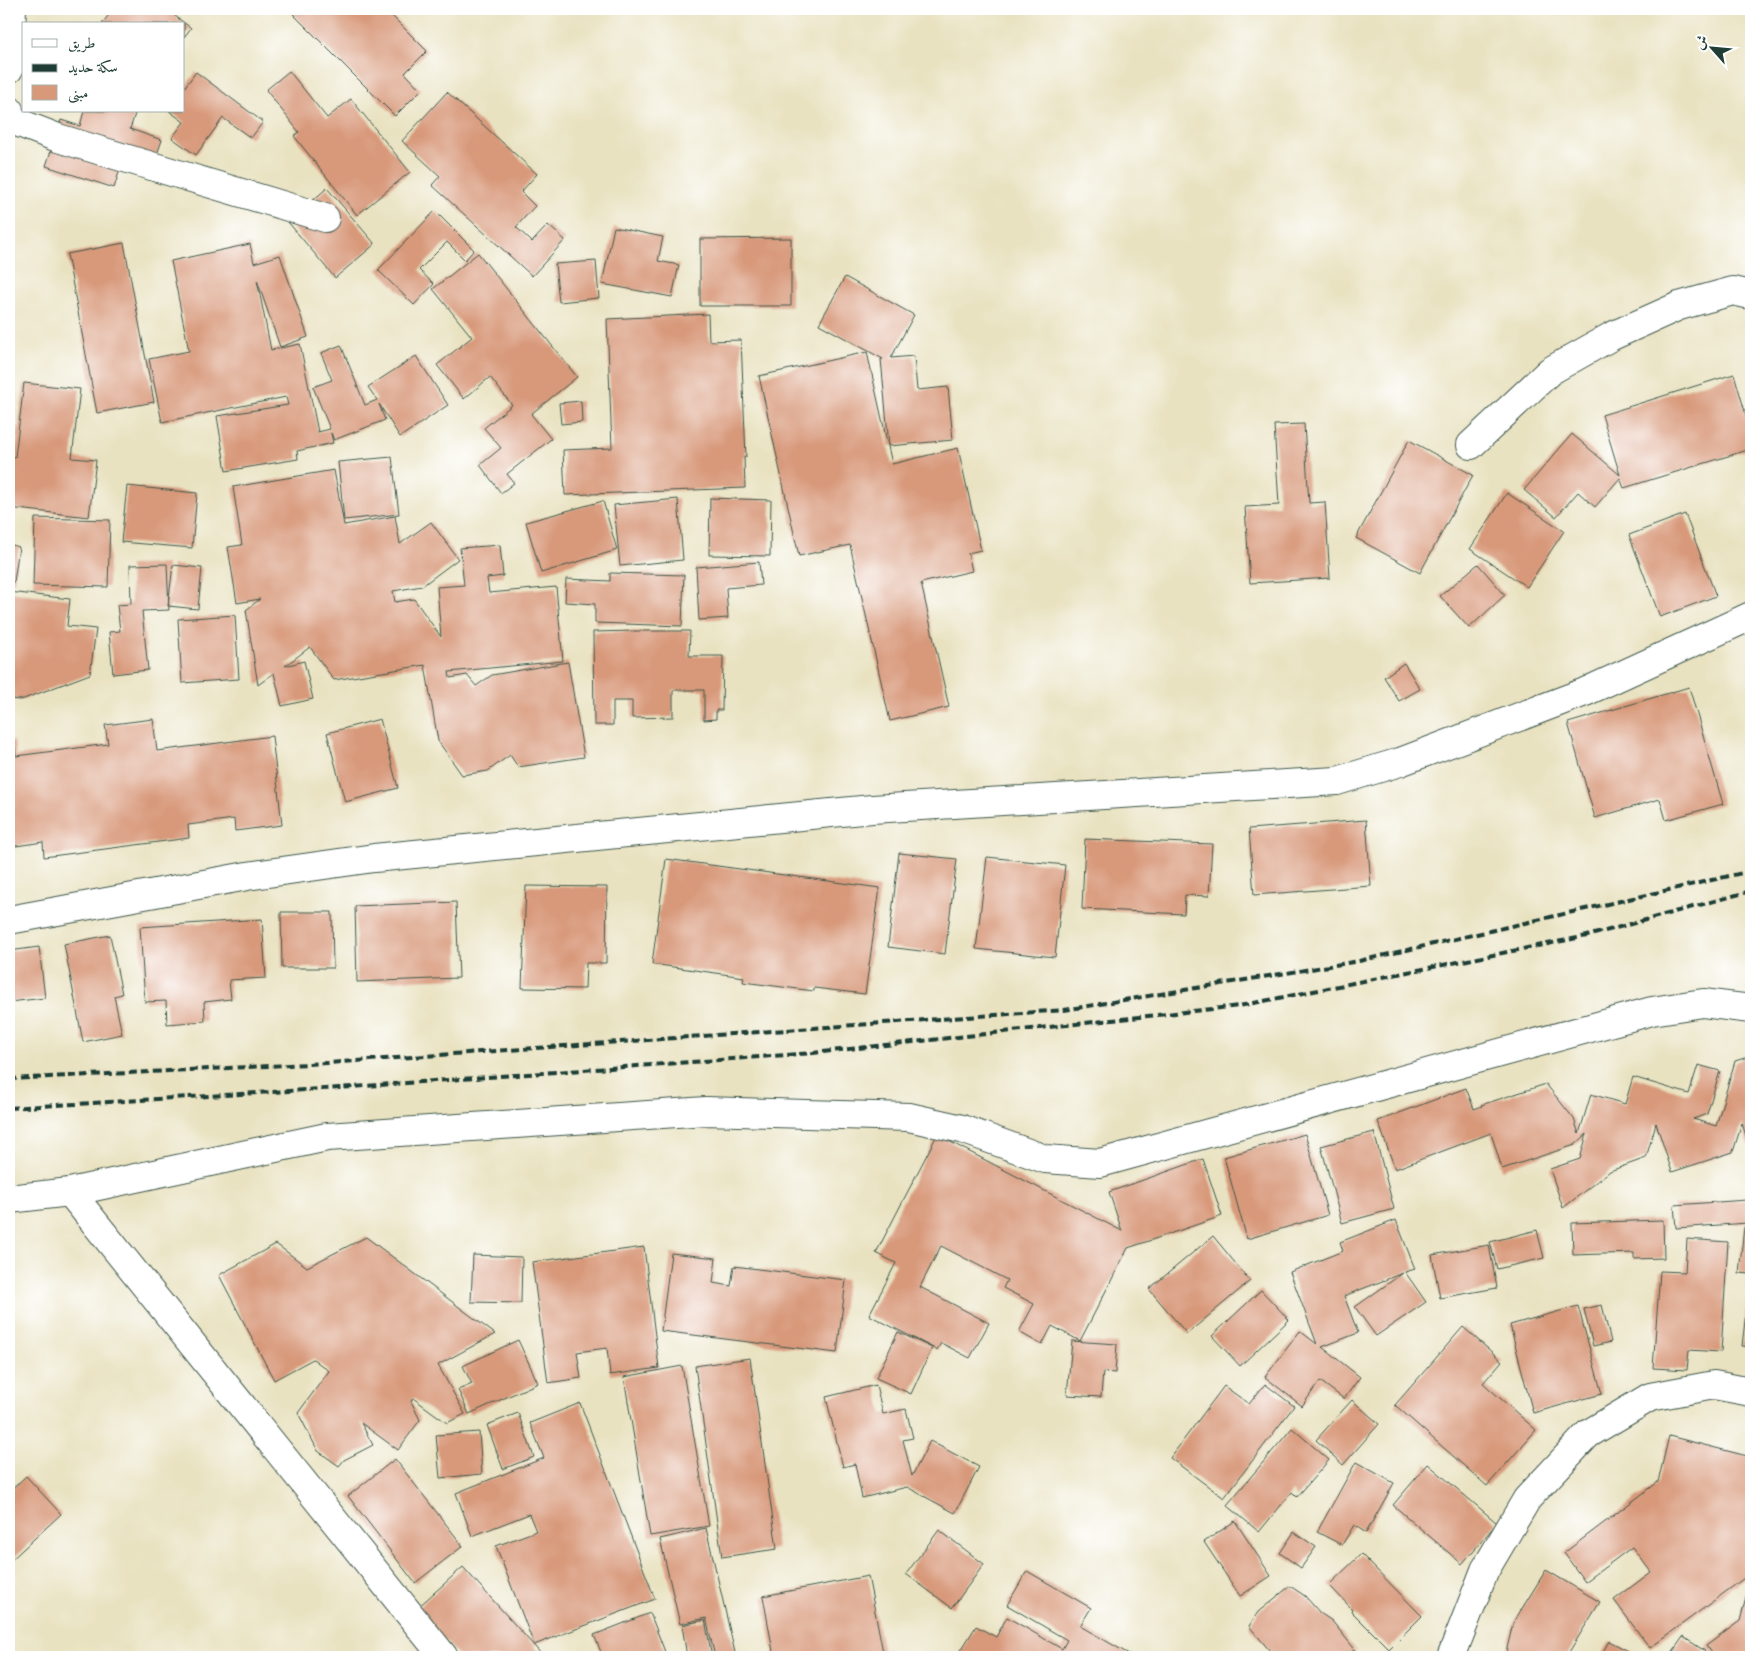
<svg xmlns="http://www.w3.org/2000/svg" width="1760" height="1666" font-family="'Gentium Book Plus',Amiri,serif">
	<rect width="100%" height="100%" fill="#fff"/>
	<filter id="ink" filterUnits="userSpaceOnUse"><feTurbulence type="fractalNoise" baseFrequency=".02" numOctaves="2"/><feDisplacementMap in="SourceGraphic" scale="10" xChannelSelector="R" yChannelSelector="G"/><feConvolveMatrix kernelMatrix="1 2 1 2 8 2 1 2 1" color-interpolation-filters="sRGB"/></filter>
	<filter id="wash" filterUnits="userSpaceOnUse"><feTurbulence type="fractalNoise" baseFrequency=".0096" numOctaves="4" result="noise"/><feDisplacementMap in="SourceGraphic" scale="20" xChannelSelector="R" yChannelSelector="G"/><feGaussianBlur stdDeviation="1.12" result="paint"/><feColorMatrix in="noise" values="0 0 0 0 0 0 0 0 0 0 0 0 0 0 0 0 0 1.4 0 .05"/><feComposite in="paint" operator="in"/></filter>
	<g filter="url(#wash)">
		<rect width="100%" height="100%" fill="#e9e2c1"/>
		<g id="blocks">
			<g fill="#d8997a">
				<path d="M113,9H166L191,28L184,37V24H102Z"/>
				<path d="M299,9H385L427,51L405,73L421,90L395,116L293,14Z"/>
				<path d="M289,71L327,118L351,99L410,172L357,215L294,136L299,132L266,90Z"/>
				<path d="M196,72L263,122L251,138L223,118L196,155L172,138L184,122L169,111H184V88Z"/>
				<path d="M447,92L537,174L521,192L535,206L516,227L532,242L548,225L565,240L532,276L432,185L440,176L402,141Z"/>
				<path d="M84,111H136L130,129L162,140L155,160L126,150L114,188L46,166L61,120L80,126Z"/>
				<path d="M327,188L375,244L335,278L288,222Z"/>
				<path d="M435,211L474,250L465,260L447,242L419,270L434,284L414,305L378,270Z"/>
				<path d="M614,227L663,237L658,261L679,265L672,297L602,284Z"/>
				<path d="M791,238V306H700V239Z"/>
				<path d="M124,243L154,402L97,413L67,254Z"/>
				<path d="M250,244L254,263L280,255L308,337L280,347L257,280L271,350L300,344L318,432L330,429L313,387L332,380L321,353L341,345L365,405L377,400L368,387L416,356L448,405L400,437L379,404L385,420L334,440L331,433L333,443L297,451L298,459L226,471L217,416L288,405L286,397L162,422L149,359L189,351L171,261Z"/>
				<path d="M478,253L577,377L531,414L551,439L507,474L514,483L501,493L480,465L501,448L484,428L512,405L490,377L464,399L437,365L472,337L433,289Z"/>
				<path d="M596,261L599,298L559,302L555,264Z"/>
				<path d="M845,277L914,315L891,358L914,356L917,390L948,387L953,440L889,446L881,359H883L819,324Z"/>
				<path d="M708,314L709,341L741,340L746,457H744L745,488L565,495L563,450L612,448L607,319Z"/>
				<path d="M867,352L892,464L958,448L981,550L968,553L972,571L921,583L949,707L890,721L850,545L799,556L759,376Z"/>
				<path d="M1734,374L1751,432V449L1624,488L1620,478L1595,507L1578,492L1556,517L1524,490L1572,434L1620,475L1602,415Z"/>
				<path d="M24,383L80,389L72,458L96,460L89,517L9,508V456L15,457Z"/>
				<path d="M581,401L582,422L561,424L559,403Z"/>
				<path d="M1304,424L1309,503L1325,502L1330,578L1250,583L1245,507L1279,505L1274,425Z"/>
				<path d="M1409,440L1473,475L1420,573L1356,538Z"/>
				<path d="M392,457L399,514L344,520L338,462Z"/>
				<path d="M334,470L344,525L395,516L400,544L431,522L458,559L422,586L393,591L395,602L414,599L441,637L437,587L464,585L460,548L500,545L503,576L487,578L489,593L556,587L563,661L449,672L450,678L467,675L476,686L492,675L568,662L584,757L518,767L510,755L488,771L462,775L438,741L425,665L334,680L310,647L285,666L304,661L313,699L282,706L274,673L258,685L246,610L260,599L237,603L228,547L242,545L233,487Z"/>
				<path d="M127,486L197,493L192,548L121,542Z"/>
				<path d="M1507,493L1564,531L1527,587L1470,549Z"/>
				<path d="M710,498L771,500L770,556L709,555Z"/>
				<path d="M678,499L683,560L620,566L614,505Z"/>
				<path d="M603,501L617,550L541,573L526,522Z"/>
				<path d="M1685,514L1716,596L1660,617L1629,535Z"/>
				<path d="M35,518L110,520L108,587L33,585Z"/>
				<path d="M9,537L12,545L19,547L14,582L9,581Z"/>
				<path d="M759,562L761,585L726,588L728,618L699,620L696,567Z"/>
				<path d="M167,564L169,610L142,611L148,670L113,674L109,632L120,631L117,605L131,604L130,565Z"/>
				<path d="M1478,564L1505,595L1469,628L1440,596Z"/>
				<path d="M173,565L202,568L198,609L168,606Z"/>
				<path d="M610,573L684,575L682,626L595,623V604L565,602L566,579L610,581Z"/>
				<path d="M9,592L70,599L67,626L96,629L90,674L21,700L9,699Z"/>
				<path d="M235,615L239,679L182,683L178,619Z"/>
				<path d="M635,631H690L689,656H723L722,710H716V719L704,720V690H673V717L632,718V701H613V725H594L593,632Z"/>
				<path d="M1404,663L1420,689L1399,701L1384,677Z"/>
				<path d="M1689,687L1723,804L1666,820L1660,799L1595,818L1568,723Z"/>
				<path d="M153,719L157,751L272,736L282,825L235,831L234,819L188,825L189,838L44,857L43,842L9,847V741H14L16,756L108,744L105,725Z"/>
				<path d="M380,719L398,788L345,802L327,733Z"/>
				<path d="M1366,820L1371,886L1254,895L1249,829Z"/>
				<path d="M1085,839L1212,844L1209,896L1185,895L1184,914L1082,909Z"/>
				<path d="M899,853L957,859L945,954L888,947Z"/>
				<path d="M987,857L1065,865L1055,957L976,949Z"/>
				<path d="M666,859L880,888L865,994L814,988V991L743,982L744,977L652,964Z"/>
				<path d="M526,886L607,887L606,963H586L585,989L522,988Z"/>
				<path d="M456,902L459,978L357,982L355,906Z"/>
				<path d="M281,912H332L333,968H282Z"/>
				<path d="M262,919L266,978L229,980L231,999L204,1002L205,1021L167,1024L166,1001L145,1002L140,927Z"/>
				<path d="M110,935L122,994L114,996L122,1034L83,1042L64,944Z"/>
				<path d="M39,947L45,998L9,1002V951Z"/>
				<path d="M1751,1056V1152L1742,1123L1733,1152L1672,1172L1656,1123L1646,1158L1610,1171L1563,1208L1550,1169L1580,1159L1587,1134L1575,1145L1502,1169L1491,1133L1395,1169L1378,1121L1466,1088L1474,1109L1482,1106L1481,1105L1546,1084L1574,1119L1579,1134L1591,1094L1625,1104L1633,1077L1689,1094L1698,1065L1720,1071L1707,1114L1693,1119L1716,1126L1735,1061Z"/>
				<path d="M1374,1132L1394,1209L1342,1223L1321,1146Z"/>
				<path d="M1305,1134L1328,1215L1247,1239L1224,1157Z"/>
				<path d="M937,1135L1122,1231L1109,1192L1203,1159L1222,1216L1128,1248L1080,1341L1052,1326L1042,1345L1019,1332L1034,1304L1003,1288L1007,1280L941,1246L920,1287L989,1323L970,1358L941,1343L937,1350L869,1315L896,1263L876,1253Z"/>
				<path d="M1747,1200L1748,1223L1676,1228L1674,1205Z"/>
				<path d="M1396,1220L1415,1269L1405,1272L1426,1302L1376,1336L1355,1307L1403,1273L1344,1296L1358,1333L1322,1347L1360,1377L1344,1399L1320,1381L1302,1406L1265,1377L1300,1331L1317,1344L1290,1272L1343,1251L1340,1242Z"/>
				<path d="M1663,1220L1664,1258L1634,1259V1253L1573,1255L1572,1223Z"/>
				<path d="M1744,1227L1751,1228V1274L1739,1273Z"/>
				<path d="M1537,1230L1544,1258L1497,1269L1490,1242Z"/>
				<path d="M1213,1236L1250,1281L1187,1334L1149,1289Z"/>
				<path d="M366,1237L495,1334L438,1365L465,1414L447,1423L413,1398L411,1401L420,1420L398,1450L361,1423L373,1445L344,1460L339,1466L318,1451L298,1413L329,1371L313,1359L274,1380L219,1275L276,1244L307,1267Z"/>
				<path d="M1687,1239L1728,1242L1721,1352L1689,1350L1687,1370L1653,1368L1660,1271L1685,1272Z"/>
				<path d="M1489,1245L1497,1288L1440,1298L1432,1255Z"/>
				<path d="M644,1247L659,1368L610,1375L607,1348L577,1352L581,1378L548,1383L532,1262Z"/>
				<path d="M671,1253L716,1258L713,1283L731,1286L734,1266L846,1280L837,1353L661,1331Z"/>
				<path d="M473,1255L522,1257L521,1303L471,1302Z"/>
				<path d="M1750,1279H1751V1347L1742,1346Z"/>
				<path d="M1261,1290L1289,1320L1240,1366L1212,1336Z"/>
				<path d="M1602,1305L1611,1342L1593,1346L1584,1309Z"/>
				<path d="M1578,1306L1602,1394L1533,1413L1510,1325Z"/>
				<path d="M1463,1327L1502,1361L1483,1383L1536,1430L1487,1486L1395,1405Z"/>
				<path d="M898,1332L932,1348L911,1394L876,1378Z"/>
				<path d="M518,1340L538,1383L469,1414L458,1390L472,1384L463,1366Z"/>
				<path d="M1072,1341L1117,1344L1115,1373L1103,1372L1101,1397L1067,1395Z"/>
				<path d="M750,1358L777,1549L722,1557L695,1366Z"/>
				<path d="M682,1366L709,1526L650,1536L624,1377Z"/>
				<path d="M1265,1384L1294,1406L1224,1498L1170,1458L1224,1386L1249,1404Z"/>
				<path d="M876,1385L883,1414L906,1409L913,1438L903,1440L912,1476L930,1441L979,1467L955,1513L907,1487L862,1498L855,1464L843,1467L826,1397Z"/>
				<path d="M1352,1400L1379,1424L1343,1465L1316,1440Z"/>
				<path d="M580,1403L655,1599L534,1645L496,1546L536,1531L529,1514L472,1536L456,1493L544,1458L530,1423Z"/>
				<path d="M518,1413L534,1457L503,1469L487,1425Z"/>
				<path d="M1292,1428L1329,1460L1297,1497L1292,1492L1259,1532L1227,1505Z"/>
				<path d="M479,1432L482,1474L440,1478L436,1435Z"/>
				<path d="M1669,1436L1751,1457V1573L1650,1648L1614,1600L1651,1572L1632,1547L1585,1582L1564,1553L1658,1482Z"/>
				<path d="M395,1459L463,1546L415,1583L348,1496Z"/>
				<path d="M1356,1462L1394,1483L1366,1533L1354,1525L1342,1545L1317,1532Z"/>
				<path d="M1428,1464L1497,1523L1462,1564L1393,1505Z"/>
				<path d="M26,1476L61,1514L9,1562V1492Z"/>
				<path d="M1235,1521L1271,1576L1240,1596L1204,1542Z"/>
				<path d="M706,1528L736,1657H715L706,1618L680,1624L660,1539Z"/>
				<path d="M939,1530L984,1564L952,1608L906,1574Z"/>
				<path d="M1294,1532L1316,1547L1301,1568L1280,1553Z"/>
				<path d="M1361,1554L1422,1616L1389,1649L1351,1611L1352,1609L1329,1585Z"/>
				<path d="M463,1567L544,1657H460L416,1609Z"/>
				<path d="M1546,1570L1600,1602L1566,1657H1505L1513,1623Z"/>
				<path d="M1027,1571L1091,1608L1080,1626L1134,1657H957L976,1626L996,1637L1007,1617L1062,1649L1067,1640L1007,1605Z"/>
				<path d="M868,1576L884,1657H774L763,1596Z"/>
				<path d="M1751,1578V1657H1714L1706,1646L1740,1621Z"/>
				<path d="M1290,1586L1305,1596L1320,1613L1332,1621L1357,1652L1352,1649L1358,1657H1275L1249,1626L1258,1612Z"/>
				<path d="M650,1613L667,1657H603L594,1635Z"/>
				<path d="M705,1620L712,1657H687L682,1625Z"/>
				<path d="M1683,1637L1705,1651L1700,1657H1669Z"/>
				<path d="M1609,1641L1640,1657H1600Z"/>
			</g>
		</g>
	</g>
	<g filter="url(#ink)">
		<use href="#blocks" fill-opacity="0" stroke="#3d5649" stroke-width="1"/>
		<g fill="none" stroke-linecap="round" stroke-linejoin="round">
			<defs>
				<g id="minor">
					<path d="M9,69L12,9"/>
					<path d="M9,110V119L58,138L325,218"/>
					<path d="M1471,445L1550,371L1612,336L1679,306L1733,291L1751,295"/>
					<path d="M9,920L247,876L374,858L872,809L1337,781L1400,762L1585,692L1751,616"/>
					<path d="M70,1192L444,1657"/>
					<path d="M9,1199L70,1192L327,1137L706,1111L909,1117L962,1129L1045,1159L1100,1163L1652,1011L1703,1003L1751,1009"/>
				</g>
				<path id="tertiary" d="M1451,1657L1485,1570L1527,1499L1588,1434L1650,1397L1714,1385L1751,1392"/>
			</defs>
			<use href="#minor" stroke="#3d5649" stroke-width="30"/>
			<use href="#tertiary" stroke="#3d5649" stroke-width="30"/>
			<use href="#minor" stroke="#fff" stroke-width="28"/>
			<use href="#tertiary" stroke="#fff" stroke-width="28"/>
			<g stroke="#1f3d34" stroke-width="4" stroke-dasharray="8 4" stroke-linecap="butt">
				<path d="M9,1079L328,1063L1064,1010L1359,961L1751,871"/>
				<path d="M9,1108L339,1088L813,1053L1239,1006L1587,936L1751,891"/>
			</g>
		</g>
	</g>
	<rect width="1760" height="1666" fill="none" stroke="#fff" stroke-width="30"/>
	<rect x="22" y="22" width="162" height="90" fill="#ffffff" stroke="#a5b1ae"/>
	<rect x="32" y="39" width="25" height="8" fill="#ffffff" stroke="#a5b1ae"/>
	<text x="68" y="48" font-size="15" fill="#1f3d34">طريق</text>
	<rect x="32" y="64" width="25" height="8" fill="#1f3d34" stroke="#a5b1ae"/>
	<text x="68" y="72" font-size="15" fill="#1f3d34">سكة حديد</text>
	<rect x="32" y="85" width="25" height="15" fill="#d8997a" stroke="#a5b1ae"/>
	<text x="68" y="98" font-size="15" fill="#1f3d34">مبنى</text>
	<g transform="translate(1712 48) rotate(297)" stroke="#ffffff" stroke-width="4" paint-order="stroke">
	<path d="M0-4L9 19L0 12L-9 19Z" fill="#1f3d34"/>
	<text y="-8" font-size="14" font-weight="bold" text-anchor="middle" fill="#1f3d34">ش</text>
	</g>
</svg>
